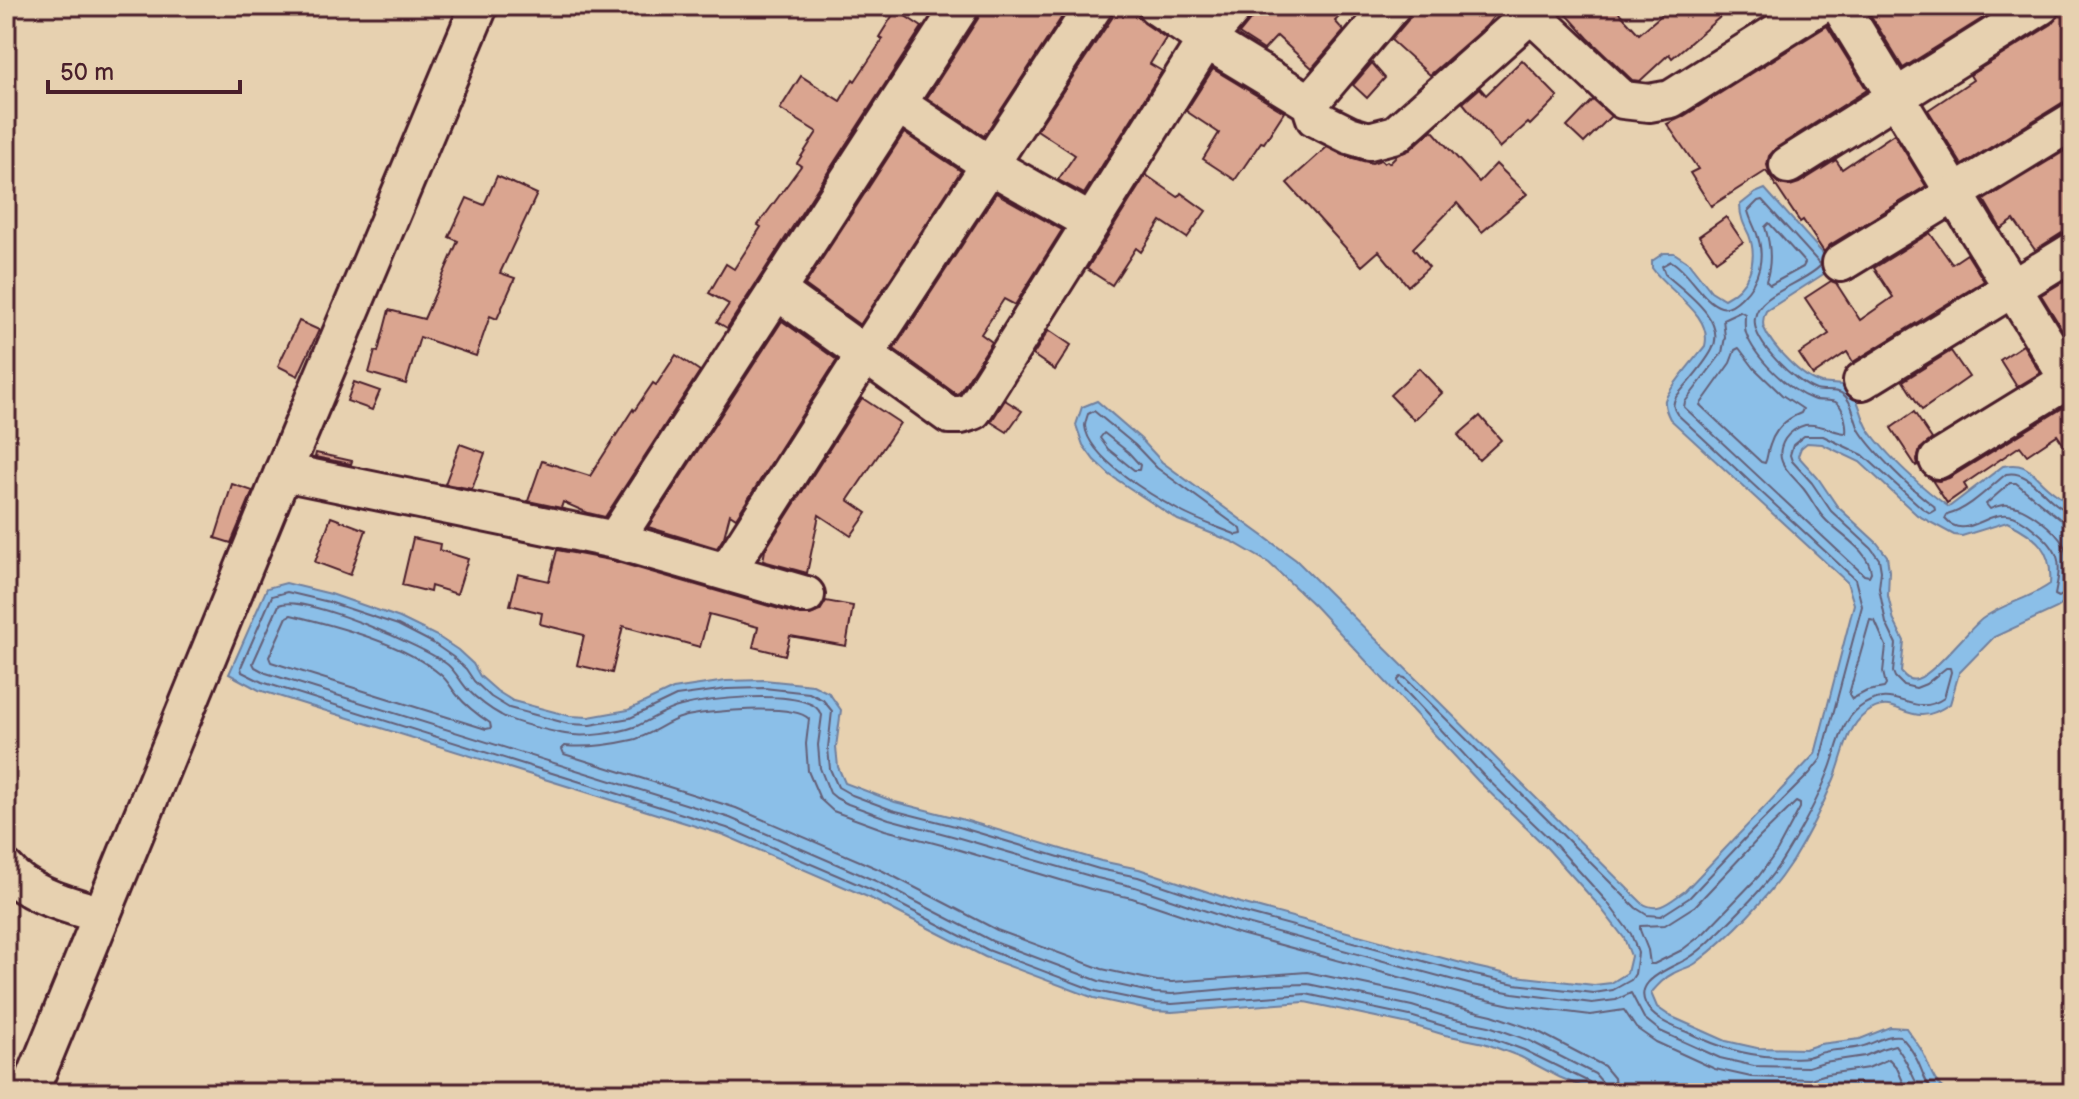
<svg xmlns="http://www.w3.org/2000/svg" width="2079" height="1099" font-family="'Balsamiq Sans',sans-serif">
	<rect width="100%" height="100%" fill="#e7d1b0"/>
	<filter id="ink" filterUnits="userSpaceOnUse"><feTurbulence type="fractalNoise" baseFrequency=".0125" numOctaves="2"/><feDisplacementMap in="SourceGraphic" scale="16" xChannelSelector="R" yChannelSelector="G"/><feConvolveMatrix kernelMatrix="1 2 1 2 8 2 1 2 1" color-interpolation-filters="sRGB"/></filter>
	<g filter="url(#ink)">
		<path fill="#8bbfe8" stroke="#717f9c" stroke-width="2" fill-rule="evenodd" d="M1765,189L1828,259L1833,268L1766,311C1763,317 1762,322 1764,328C1772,347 1802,378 1821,383C1832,385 1842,382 1851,390C1860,401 1861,418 1869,430C1885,454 1924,490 1949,507L2003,466C2027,461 2031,473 2047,487C2055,494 2064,500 2073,506V597L2057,608L1994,637L1959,673L1950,704C1941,709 1933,715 1922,715C1899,715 1890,695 1865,714C1846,728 1843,759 1834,779C1822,807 1808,835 1792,861C1768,898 1731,936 1696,963C1689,968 1681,969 1674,973C1664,978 1658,985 1651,993L1657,1007L1670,1016L1726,1041L1757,1048L1805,1049L1820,1044L1860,1039L1890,1027L1906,1028C1912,1037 1920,1046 1924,1055C1933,1074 1931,1079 1948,1093H1597L1559,1077L1521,1057L1484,1043L1445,1035L1409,1024L1305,1002L1172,1012L1153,1011L1094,998L985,957L870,898L724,835L259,690L229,674L267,588L286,583L331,594L400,618L437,636L458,650L473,664L480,676L497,691L513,701L570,716L589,717L628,710L673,689L726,681L764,680L813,685L829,693L841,710L836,747L838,767L845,783L895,802L961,819L1101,861L1139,869L1241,903L1476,967L1516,976L1594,985L1611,983L1627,973L1631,956L1624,938L1600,907L1547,848L1478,781L1314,605L1269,563L1233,542L1178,520L1110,475L1094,460L1083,445L1076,425L1082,407L1097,401L1141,439L1162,462L1296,560L1642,903C1659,914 1670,901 1685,891L1815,754L1854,604L1847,582L1670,419C1667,413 1664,407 1665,400C1669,388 1696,357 1705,346C1713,314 1668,292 1652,268V261L1664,253H1674L1689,263L1711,291L1724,299C1748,287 1759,262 1749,235C1744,225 1740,217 1740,205L1755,193ZM1807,443L1822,444L1860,462L1917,515L1954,535L1962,536L2007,522C2036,536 2053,550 2050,584C2030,599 2003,603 1982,619C1966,632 1934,674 1917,679C1910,681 1906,678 1901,672L1904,641L1894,621L1888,596L1889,571L1887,556L1877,543L1837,506L1818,478L1798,456L1801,448Z"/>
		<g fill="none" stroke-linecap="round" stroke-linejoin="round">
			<g stroke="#645f77" stroke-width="2">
				<path d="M1769,223L1805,263L1803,267L1770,285L1766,281C1772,263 1771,246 1765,227Z"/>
				<path d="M1740,311L1745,314C1745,320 1744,327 1746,333C1754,357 1788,390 1812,399C1819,402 1832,399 1837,403C1844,408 1847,426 1846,433C1833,433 1823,423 1805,425C1797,427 1789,433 1785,439C1772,460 1789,472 1802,487C1810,496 1815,508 1823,517C1838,535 1868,548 1871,572L1869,576L1864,575L1684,407L1685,402L1722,353L1725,337L1723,319Z"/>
				<path d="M1739,348L1754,368L1782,395L1803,409L1801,413C1786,419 1775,429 1770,445C1767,452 1768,457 1765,463L1761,462L1700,405L1730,363L1735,350Z"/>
				<path d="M1094,411L1135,445L1157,468L1241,529L1242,534L1237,535C1218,527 1198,521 1180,511C1154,497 1088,458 1085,426C1085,423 1087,417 1088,414Z"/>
				<path d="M1104,433L1128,452L1140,465L1139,470H1134L1108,449L1100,438Z"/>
				<path d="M2073,512C2047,508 2033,468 2006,474C1989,488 1968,510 1947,515L1945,519C1964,541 1986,512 2008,515C2018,516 2028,524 2035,530C2063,552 2061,564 2055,595L2059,597L2068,591H2073"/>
				<path d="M2073,522L2060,519L2016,483H2010L1986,504L1990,509C1995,507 2002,504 2008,505C2026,506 2057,531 2064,546C2068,557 2070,567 2069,578L2073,581"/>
				<path d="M291,615C337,626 405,644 441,675C448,681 451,688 457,695C466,706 478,715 490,723L491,728L486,729L271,662L269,657L287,617Z"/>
				<path d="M1870,620L1875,621L1886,646L1883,672L1886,685L1884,688L1867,691L1852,699L1849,694Z"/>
				<path d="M1796,802L1800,804V808L1777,851L1759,876L1704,933L1682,950L1654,964H1650L1648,950L1640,930V926L1665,925L1695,906L1760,837Z"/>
				<path d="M1594,1093V1087L1589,1082L1524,1050L1486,1036L1447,1027L1410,1016L1306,994L1172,1004L1154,1003L1096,991L988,950L874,891L727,828L262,682L242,672L241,667L272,596L287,592L329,602L398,625L433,643L453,657L466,669L474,681L491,697L509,708L569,724L590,725L630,718L676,696L727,689L764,688L809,693L823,700L832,711L828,748L830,769L838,787L852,795L892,810L959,827L1099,869L1138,877L1238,911L1475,975L1515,984L1594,993L1613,990L1631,980L1635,974L1638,953L1631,934L1607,902L1553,842L1483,775L1399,684L1398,680L1401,677L1405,678L1636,908L1647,915L1661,916L1689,898L1753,830L1810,773L1821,759L1862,606L1855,579L1677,414C1673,408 1672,404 1676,397C1688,382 1703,367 1712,350C1728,320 1684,291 1665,274L1662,266L1671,261C1690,272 1703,302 1721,307C1728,309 1737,302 1742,297C1760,280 1765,256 1757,234C1754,226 1750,219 1748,211L1758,201L1762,200L1821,265C1806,283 1758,293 1755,318C1751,342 1796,383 1816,390C1824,392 1834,390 1841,393C1853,399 1854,421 1860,431C1873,452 1913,491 1934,506L1935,510L1930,513L1922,508L1863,455L1823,436H1804L1793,445L1790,455L1792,461L1812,483L1831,511L1871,548L1879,559L1881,571L1879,588L1886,623L1896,644L1893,672L1895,677L1903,685L1916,688L1926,684L1946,668H1950L1951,672L1944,698C1911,721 1896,680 1859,708C1840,722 1837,753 1828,773C1817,801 1802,828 1786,854C1768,885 1740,911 1715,936C1707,944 1696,954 1687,959C1667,970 1625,983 1652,1013C1662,1023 1677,1028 1689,1033C1719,1047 1743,1055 1776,1057C1786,1057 1797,1059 1807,1057C1813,1056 1818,1053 1824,1052C1836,1049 1848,1050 1860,1047C1875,1044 1884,1034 1900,1036C1906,1042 1912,1050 1916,1058C1923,1071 1924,1083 1936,1093"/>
				<path d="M1604,1093L1603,1083L1595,1074L1528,1040L1489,1026L1450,1018L1412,1006L1308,984L1270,985L1172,994L1155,993L1099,981L992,941L878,882L730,818L266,673L255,667L253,663L279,605C302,593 426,647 448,665C456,672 460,681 467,689C477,699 488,708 501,715C516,724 546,730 565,734C585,738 618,733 637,726C651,720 666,709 681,706C712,698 779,692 808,703C815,705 818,709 822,715L818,745L820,768L830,793L836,798L848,804L889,819L956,837L1097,878L1135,887L1236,921L1472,985L1513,993L1592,1003L1616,1000L1631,993L1644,1018L1660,1031L1720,1058L1754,1066L1808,1067L1824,1062L1865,1056L1881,1049L1895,1045C1907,1059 1912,1077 1922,1093"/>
				<path d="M1616,1093L1614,1078L1604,1066L1535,1030L1492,1015L1453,1006L1416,995L1307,972L1172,982L1157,981L1102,969L997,930L883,871L736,808L564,754L562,749L565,746C588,748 610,745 632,740C650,736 665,722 683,717C705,711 794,703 809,719L806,744L808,771L820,799L833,811L885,830L953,848L1094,890L1132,898L1233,932L1469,996L1511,1005L1591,1015L1624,1010L1636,1028L1656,1042L1715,1069L1751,1077L1810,1079L1827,1074L1868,1068L1889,1059L1897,1068L1908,1093"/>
			</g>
		</g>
		<g fill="#daa590" stroke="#4a1f2b" stroke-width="2">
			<path d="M982,6H1069L984,136L927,98L979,17Z"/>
			<path d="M1115,6H1135L1138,16L1144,23L1166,38L1150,64L1162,71L1084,194L1058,180L1075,155L1037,130L1112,18Z"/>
			<path d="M1255,6H1349L1335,21L1344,31L1312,68L1277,36L1264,50L1239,34L1251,19Z"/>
			<path d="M1412,6H1502L1486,26L1430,75L1391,40L1408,20Z"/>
			<path d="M1559,6H1613L1639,34L1672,6H1733L1672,58L1669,54L1640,81L1632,80L1588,38Z"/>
			<path d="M1865,6H2002L1903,68Z"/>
			<path d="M2070,6H2073V100L2062,103L1962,165L1928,110L1973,80L1970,75L2052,24L2060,12Z"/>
			<path d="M896,10L922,27L727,328L717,322L729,304L709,293L726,264L734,269L761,227L758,225L801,166L797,163L817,132L780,109L801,76L840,101L853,79L855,81L883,39L879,37Z"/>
			<path d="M1827,26L1867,90L1776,148L1769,156L1767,165L1770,175L1779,184L1790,186L1799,183L1836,160L1842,169L1894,134L1926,186L1830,245L1824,252L1803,220L1800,222L1766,171L1711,206L1690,173L1698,169L1667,124L1682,117Z"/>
			<path d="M1522,60L1558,97L1530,125L1528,123L1500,148L1463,103L1480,88L1486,95Z"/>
			<path d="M1372,63L1385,78L1367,98L1353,85Z"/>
			<path d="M1213,69L1284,112L1264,143L1261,142L1235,180L1203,159L1219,133L1186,111Z"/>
			<path d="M1593,100L1611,116L1584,143L1567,127Z"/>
			<path d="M1432,130L1479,182L1496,164L1527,194L1482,232L1457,203L1413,248L1429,267L1408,286L1379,251L1362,266L1287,183L1327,147L1343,155L1363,161L1372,163L1381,160L1384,163L1387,161L1389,163L1397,155L1410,150Z"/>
			<path d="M904,133L961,171L860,325L805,285Z"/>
			<path d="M2073,146V230L2062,233L2035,250L2014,220L2001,229L1984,200Z"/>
			<path d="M1146,175L1178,197L1181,193L1206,211L1187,238L1161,221L1141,252L1136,248L1112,285L1087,269Z"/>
			<path d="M497,176L537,194L500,273L515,278L497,319L490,316L476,356L420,337L406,384L369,373L375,351L378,352L389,310L424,319L458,241L449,237L467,198L484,205Z"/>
			<path d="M996,193L1062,230L1015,305L1004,299L981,334L992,342L959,393L956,394L894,349Z"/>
			<path d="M1726,217L1743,242L1716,261L1699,236Z"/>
			<path d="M1930,233L1952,264L1967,254L1984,281L1853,362L1847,352L1813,375L1799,354L1829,334L1805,298L1831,281L1836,283L1860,320L1893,297L1874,268Z"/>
			<path d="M2073,276V347L2041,295Z"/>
			<path d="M299,321L319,330L298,376L278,366Z"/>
			<path d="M782,321L837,360L736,518L730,514L724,537L717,548L648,527Z"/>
			<path d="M1049,330L1071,345L1055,370L1033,355Z"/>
			<path d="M2023,345L2040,373L2017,387L2000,360Z"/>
			<path d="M1951,351L1969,377L1922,410L1903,381Z"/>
			<path d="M676,355L700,371L605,517L588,513L563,502L561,508L528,501L542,461L590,476L633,409L634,411L653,383L656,385Z"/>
			<path d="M1419,368L1442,393L1414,420L1390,395Z"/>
			<path d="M354,382L380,391L372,410L347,401Z"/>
			<path d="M862,398L900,423L848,500L867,513L851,536L819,515L807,573L763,561L765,550Z"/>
			<path d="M1005,400L1022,411L1007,432L991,422Z"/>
			<path d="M2066,406L2073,408V458L2057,435L2027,455L2020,446L1964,484L1967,489L1947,503L1932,480L1939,481L1949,478Z"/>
			<path d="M1914,412L1932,439L1920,449L1917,460L1918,465L1916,466L1891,428Z"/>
			<path d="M1480,416L1501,440L1479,460L1458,435Z"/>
			<path d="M460,444L485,453L472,489L445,484Z"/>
			<path d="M316,453L352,461L351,464L315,457Z"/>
			<path d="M232,484L253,491L231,543L215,538Z"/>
			<path d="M331,517L366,530L350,575L315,562Z"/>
			<path d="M413,538L440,544L439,550L468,559L457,594L431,586L430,592L402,585Z"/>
			<path d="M557,550L610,560L800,615H810L820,611L826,601L853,606L846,646L790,636L785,655L753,647L758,627L709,614L700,647L623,626L612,673L577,665L584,635L540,624L542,613L510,605L518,574L549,581Z"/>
		</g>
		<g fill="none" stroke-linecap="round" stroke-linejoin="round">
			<defs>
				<g id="minor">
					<path d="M1156,6L1206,40L1310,103L1315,118L1349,135L1369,141L1396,134L1531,14L1623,100L1649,103L1671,99L1819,6"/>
					<path d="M1840,6L2073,387"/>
					<path d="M1310,103L1392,6"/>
					<path d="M898,104L990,165L1090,222"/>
					<path d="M1788,165L2041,6"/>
					<path d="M1841,263L2073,121"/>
					<path d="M777,291L949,415H961L973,411L1206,40L1235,6"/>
					<path d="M1862,381L2073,251"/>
					<path d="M1938,460L2073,377"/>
					<path d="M283,472L615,540L806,595"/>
					<path d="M615,540L961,6"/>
					<path d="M727,571L864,356L1094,6"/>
					<path d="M6,869C28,896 70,905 102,915"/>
					<path d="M29,1093L283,472L479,6"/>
				</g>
			</defs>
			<use href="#minor" stroke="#4a1f2b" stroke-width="42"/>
			<use href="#minor" stroke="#e7d1b0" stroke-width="36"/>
		</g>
	</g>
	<rect width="2079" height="1099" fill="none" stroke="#e7d1b0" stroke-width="32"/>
	<rect x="16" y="16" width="2047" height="1067" fill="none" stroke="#4a1f2b" stroke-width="3" filter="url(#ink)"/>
	<path d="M48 80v12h192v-12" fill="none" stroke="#4a1f2b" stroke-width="4"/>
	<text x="60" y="80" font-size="24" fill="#4a1f2b" stroke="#e7d1b0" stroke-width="6" paint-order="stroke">50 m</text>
</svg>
